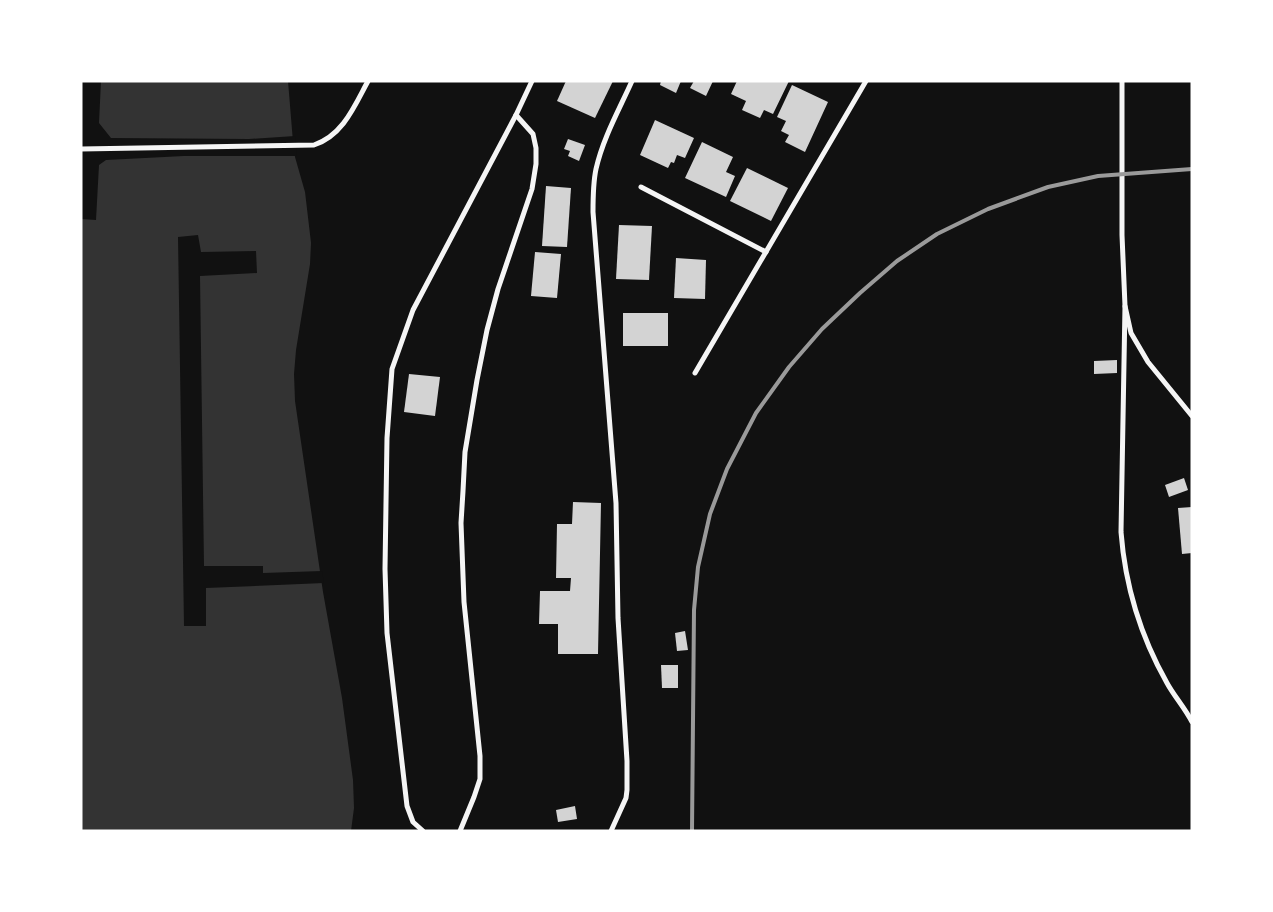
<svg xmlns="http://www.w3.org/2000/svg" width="1273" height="912" font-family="Arial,sans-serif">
	<rect width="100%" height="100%" fill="#111"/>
	<path fill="#333" d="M81,81H288L293,142L295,157L305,192L311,243L310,264L296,350L294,374L295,401L323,592L342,698L353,780L354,808L351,831H81Z"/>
	<g fill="#111">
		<path d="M81,81H101L99,123L111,138L249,139L295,136L297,156H184L106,160L99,165L96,220L81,219Z"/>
		<path d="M198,235L201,252L256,251L257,273L200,276L204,566H263V573L322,571L324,583L206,588V626H184L178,237Z"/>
	</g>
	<g fill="#d3d3d3">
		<path d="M566,81H613L595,118L557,101Z"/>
		<path d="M661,81H681L676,93L660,85Z"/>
		<path d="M694,81H713L706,96L690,88Z"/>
		<path d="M737,81H789L773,114L764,110L760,118L742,110L746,101L731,94Z"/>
		<path d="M792,85L828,102L805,152L785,142L789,135L781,131L786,121L777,117Z"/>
		<path d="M655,120L694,138L685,158L677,155L674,163L671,162L668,168L640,155Z"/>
		<path d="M568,139L585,145L579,161L568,156L570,151L564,149Z"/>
		<path d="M702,142L733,157L726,172L735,176L726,197L685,178Z"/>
		<path d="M747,168L788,188L771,221L730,201Z"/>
		<path d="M546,186L571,188L567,247L542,246Z"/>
		<path d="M619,225L652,226L649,280L616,279Z"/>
		<path d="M535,252L561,254L557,298L531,296Z"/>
		<path d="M676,258L706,260L705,299L674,298Z"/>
		<rect x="623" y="313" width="45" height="33"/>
		<path d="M1117,360V373L1094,374V361Z"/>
		<path d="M409,374L440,377L435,416L404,412Z"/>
		<path d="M1184,478L1188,490L1169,497L1165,485Z"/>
		<path d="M573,502L601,503L598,654H558V624H539L540,591H570L571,578H556L557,524H572Z"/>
		<path d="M1192,507V553L1182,554L1178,508Z"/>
		<path d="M685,631L688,650L677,651L675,633Z"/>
		<path d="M661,665H678V688H662Z"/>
		<path d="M575,806L577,819L558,822L556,810Z"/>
	</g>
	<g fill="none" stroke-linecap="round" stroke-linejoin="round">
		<g stroke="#f5f5f5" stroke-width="5">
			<path d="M1122,81V235L1125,306L1131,333L1148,362L1192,416"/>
			<path d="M81,149L314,145C343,135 354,107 368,81"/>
			<path d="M641,187L766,252"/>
			<path d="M1125,306L1121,532C1125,584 1141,637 1167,683C1174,696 1185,708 1192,722"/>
			<path d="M695,373L866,81"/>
			<path d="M423,831L413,822L407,806L387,633L385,569L387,438L392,369L413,310L516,115L532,81"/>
			<path d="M460,831L474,797L480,779V756L464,602L461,523L463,491L465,452L477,380L487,330L498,289L532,189L536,164V148L533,134L516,115"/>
			<path d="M611,831L626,798L627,790V761L618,618L616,503L593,212C593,198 593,183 596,169C603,138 619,110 632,81"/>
		</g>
		<path stroke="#9a9a9a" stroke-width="4" d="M692,831L694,610L698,567L710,514L727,469L756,413L789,367L822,329L860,293L897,261L937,234L988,209L1048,187L1098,176L1192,169"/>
	</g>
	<rect width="1273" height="912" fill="none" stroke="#ffffff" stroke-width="165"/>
</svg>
